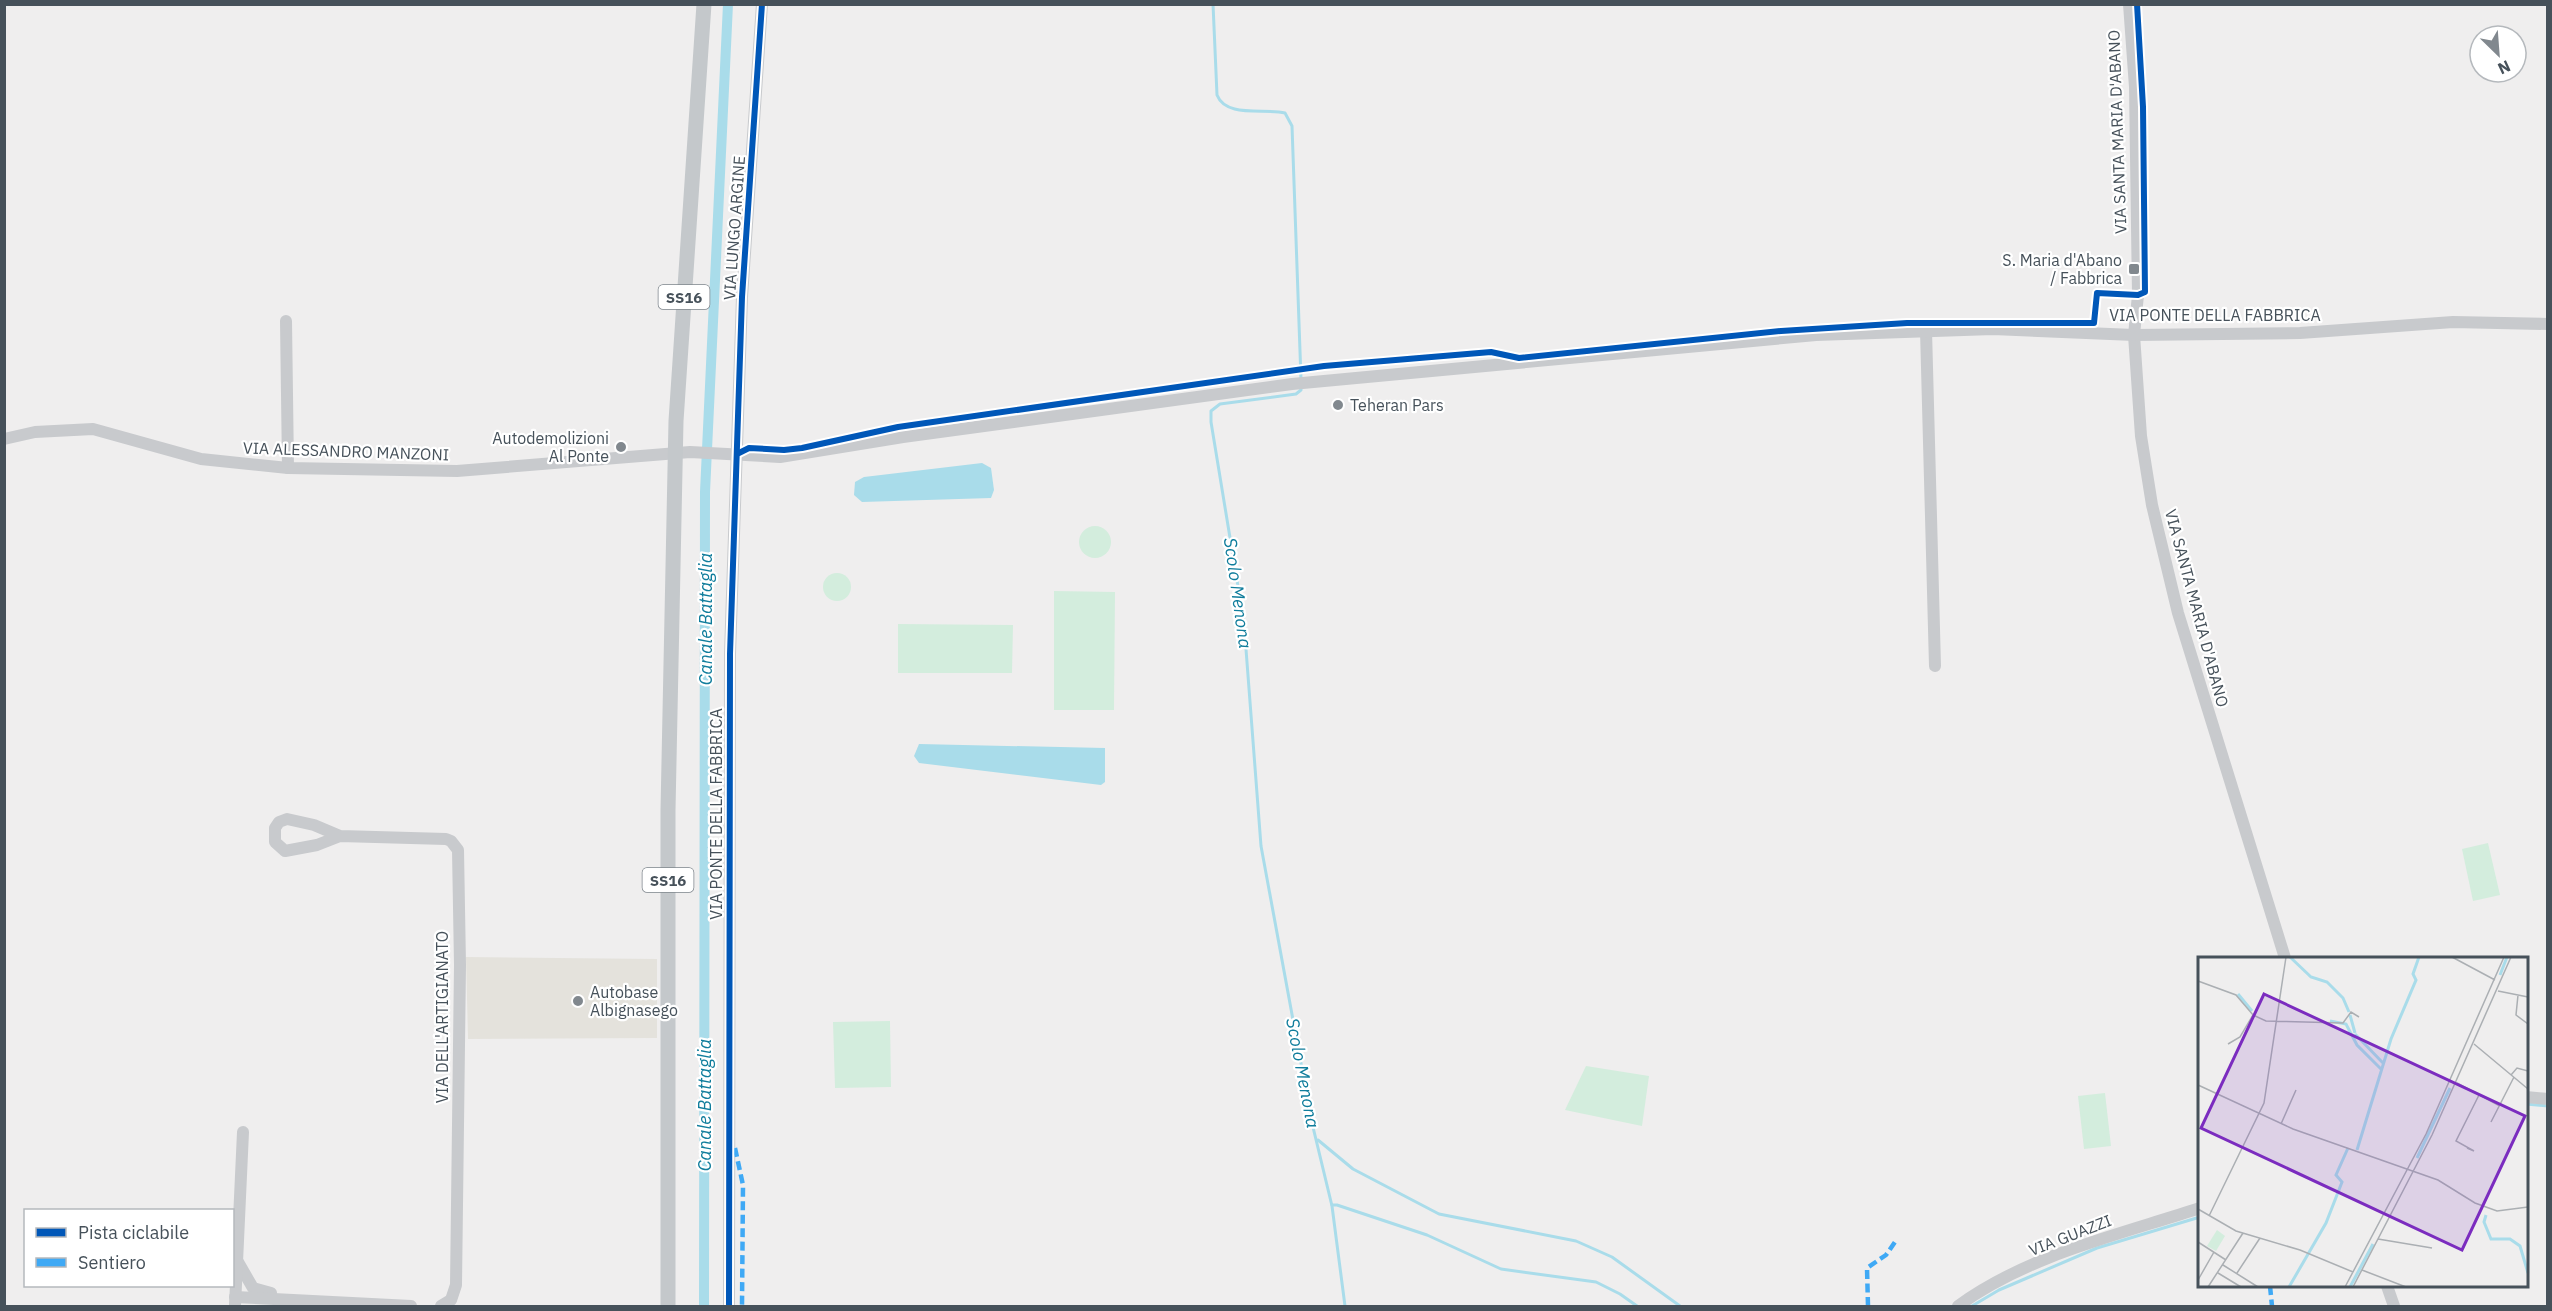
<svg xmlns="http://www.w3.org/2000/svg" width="2552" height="1311" font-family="'IBM Plex Sans',sans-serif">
	<rect width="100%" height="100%" fill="#efeeee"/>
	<path fill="#e4e2dc" d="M466,957L657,959V1038L468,1039Z"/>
	<g fill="#d3eddd">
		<circle cx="1095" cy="542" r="16"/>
		<circle cx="837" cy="587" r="14"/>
		<path d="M1054,591L1115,592L1114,710H1054Z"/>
		<path d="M898,624L1013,625L1012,673H898Z"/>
		<path d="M2488,843L2500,895L2473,901L2462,849Z"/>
		<path d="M890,1021L891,1087L835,1088L833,1022Z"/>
		<path d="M1586,1066L1649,1076L1642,1126L1565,1110Z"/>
		<path d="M2105,1093L2111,1146L2084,1149L2078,1096Z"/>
	</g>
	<g fill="#a9dcea">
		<path d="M982,463L991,468L994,490L991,498L862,502L854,495L855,482L864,477Z"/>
		<path d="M919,744L1105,748V782L1101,785L919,763L914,756Z"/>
	</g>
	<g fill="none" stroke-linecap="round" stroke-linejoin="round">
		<g stroke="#a9dcea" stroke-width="3">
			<path d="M1213,4L1217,95C1226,118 1264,108 1285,113L1292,126L1301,379"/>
			<path d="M1301,386V390L1296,394L1220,404L1211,411V422L1244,623L1261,846L1312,1123L1332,1206L1345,1306"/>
			<path d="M2526,1104L2548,1106"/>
			<path d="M1318,1140L1353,1169L1439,1214L1576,1241L1612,1257L1680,1306"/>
			<path d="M1332,1205H1337L1427,1235L1501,1269L1596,1282L1620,1294L1637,1306"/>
			<path d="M1972,1306L1999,1290L2097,1248L2200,1217"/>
		</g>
		<path stroke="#a9dcea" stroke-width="10" d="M704,1306L705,492L728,4"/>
		<g stroke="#c8cacd" stroke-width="12">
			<path d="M2129,4L2135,87L2138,295L2134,335L2141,436L2152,505L2178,613L2285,958"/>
			<path d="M286,321L288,468"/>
			<path d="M1926,330L1935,666"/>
			<path d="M4,439L35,432L93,429L201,459L288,468L457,471L690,452L780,457L903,437L1292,384L1816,335L1993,329L2134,335L2300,333L2453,322L2548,324"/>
			<path d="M340,836L317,845L285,851L275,842V828L279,822L287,819L314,825L340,836L446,839L451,841L458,850L460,965L456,1285L451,1300L441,1306"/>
			<path d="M2526,1097L2548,1099"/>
			<path d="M238,1262L253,1288L271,1293"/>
			<path d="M2387,1286L2394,1306"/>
			<path d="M235,1297L411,1306"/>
			<path d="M235,1306L243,1132"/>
			<path d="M729,1306L730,654L742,297L762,4"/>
			<path d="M1958,1306C2028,1255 2118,1235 2200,1208"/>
		</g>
		<path stroke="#c4c8cb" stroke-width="15" d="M668,1306V810L676,421L704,4"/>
		<g stroke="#3fa9f5" stroke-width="4.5" stroke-dasharray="9 4.5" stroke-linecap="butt">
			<path d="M735,1148L743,1185L742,1306"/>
			<path d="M2270,1286L2272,1306"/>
			<path d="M1868,1306L1867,1268L1886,1255L1895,1242"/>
		</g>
		<defs>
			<g id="cycleway">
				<path d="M739,453L749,448L784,450L802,448L898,427L1324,366L1491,352L1519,358L1781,331L1907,323H2094L2097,293L2138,295L2145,292L2143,107L2137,4"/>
				<path d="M729,1306L730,654L742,297L762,4"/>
			</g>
		</defs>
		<use href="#cycleway" stroke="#fff" stroke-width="10"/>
		<use href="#cycleway" stroke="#0057b8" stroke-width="6"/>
	</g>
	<g fill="#81888e" stroke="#fff" stroke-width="2">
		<rect x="2128" y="263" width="12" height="12" rx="3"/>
		<circle cx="1338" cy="405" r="6"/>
		<circle cx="621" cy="447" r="6"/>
		<circle cx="578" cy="1001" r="6"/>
	</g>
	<g text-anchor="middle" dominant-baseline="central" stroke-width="4.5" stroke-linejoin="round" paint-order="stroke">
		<g fill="#fff" stroke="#7e858c" stroke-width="1.5">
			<rect x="658.5" y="285" width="51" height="24" rx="4.5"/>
			<rect x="642.5" y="868" width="51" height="24" rx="4.5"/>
		</g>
		<g font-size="15" font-weight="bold" fill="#46515a">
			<text x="684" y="297">SS16</text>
			<text x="668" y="880">SS16</text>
		</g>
		<g font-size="16" fill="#46515a" stroke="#fff">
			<text transform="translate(2117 132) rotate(-92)">VIA SANTA MARIA D'ABANO</text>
			<text transform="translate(734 228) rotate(-86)">VIA LUNGO ARGINE</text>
			<text x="2215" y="315">VIA PONTE DELLA FABBRICA</text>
			<text transform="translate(346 451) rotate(2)">VIA ALESSANDRO MANZONI</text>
			<text transform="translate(2197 608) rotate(75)">VIA SANTA MARIA D'ABANO</text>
			<text transform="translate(716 814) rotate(-90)">VIA PONTE DELLA FABBRICA</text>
			<text transform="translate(442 1017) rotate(-90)">VIA DELL'ARTIGIANATO</text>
			<text transform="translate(2070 1235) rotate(-21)">VIA GUAZZI</text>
		</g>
		<g font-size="16" fill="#46515a" stroke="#fff" text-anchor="end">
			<text x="2122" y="260">S. Maria d'Abano<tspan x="2122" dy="18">/ Fabbrica</tspan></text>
			<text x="1350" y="405" text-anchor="start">Teheran Pars</text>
			<text x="609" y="438">Autodemolizioni<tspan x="609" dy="18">Al Ponte</tspan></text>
			<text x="590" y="992" text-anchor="start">Autobase<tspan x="590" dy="18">Albignasego</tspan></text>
		</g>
		<g font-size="18" font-style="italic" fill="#107d9c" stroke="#fff">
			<text transform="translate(1238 593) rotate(82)">Scolo Menona</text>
			<text transform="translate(705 619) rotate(-90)">Canale Battaglia</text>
			<text transform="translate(1303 1073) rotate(79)">Scolo Menona</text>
			<text transform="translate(704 1105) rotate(-90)">Canale Battaglia</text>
		</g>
	</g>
	<g transform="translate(2198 957)">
		<rect width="330" height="330" fill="#efeeee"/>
		<path d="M19,273L27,279L18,294L9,289Z" fill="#d3eddd"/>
		<path fill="none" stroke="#a9dcea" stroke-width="3" d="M92,0L113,20L129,25L145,41L151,55M302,18L309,0M40,37L54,54M152,58L157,76M132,64L148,67L159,88L184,113M157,77L185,106M159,193L193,82L218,23L215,17L221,0M219,201L252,131M288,258L286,265L293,282H312L322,289L330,316M91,330L128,266L144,225L138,218L150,191M152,330L175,287"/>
		<path fill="none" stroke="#abafb3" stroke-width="1.5" d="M254,0L297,23M0,24L38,38L55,58L68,64L145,66L153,55L161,60M300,34L330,40M320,38L318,58L330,67M30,87L42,80L55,58M276,87L330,132M313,118L319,111L330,114M259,126L302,149M0,128L95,172L240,223L277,246L299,254L330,250M293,165L316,120M83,167L98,133M269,191L276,194L258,184L281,138M0,252L38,274L102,293L155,315M11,259L66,146L88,0M180,282L234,291M0,285L28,303M25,308L60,330M164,313L208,330M20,316L43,330M39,316L62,281M0,323L16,295M10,330L45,276M147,330L228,177L306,0M155,330L234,178L313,0"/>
		<path fill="#7b2cbf" fill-opacity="0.15" stroke="#7b2cbf" stroke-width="3" d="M66,37L327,159L264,293L3,171Z"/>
		<rect width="330" height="330" fill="none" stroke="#46515a" stroke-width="3"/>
	</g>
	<rect width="2552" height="1311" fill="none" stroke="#46515a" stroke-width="12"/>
	<rect x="24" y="1209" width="210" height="78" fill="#ffffff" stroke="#b5b9bd" stroke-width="1.5"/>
	<rect x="36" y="1228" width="30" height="9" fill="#0057b8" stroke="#b5b9bd" stroke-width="1.5"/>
	<text x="78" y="1239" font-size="18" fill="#46515a">Pista ciclabile</text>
	<rect x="36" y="1258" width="30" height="9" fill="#3fa9f5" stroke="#b5b9bd" stroke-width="1.5"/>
	<text x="78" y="1269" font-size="18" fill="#46515a">Sentiero</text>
	<g transform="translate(2498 54) rotate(155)"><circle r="28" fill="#ffffff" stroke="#b5b9bd" stroke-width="1.5"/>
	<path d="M0-4.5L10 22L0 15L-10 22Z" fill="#81888e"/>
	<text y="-9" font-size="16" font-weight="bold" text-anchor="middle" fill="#46515a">N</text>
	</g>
</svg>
